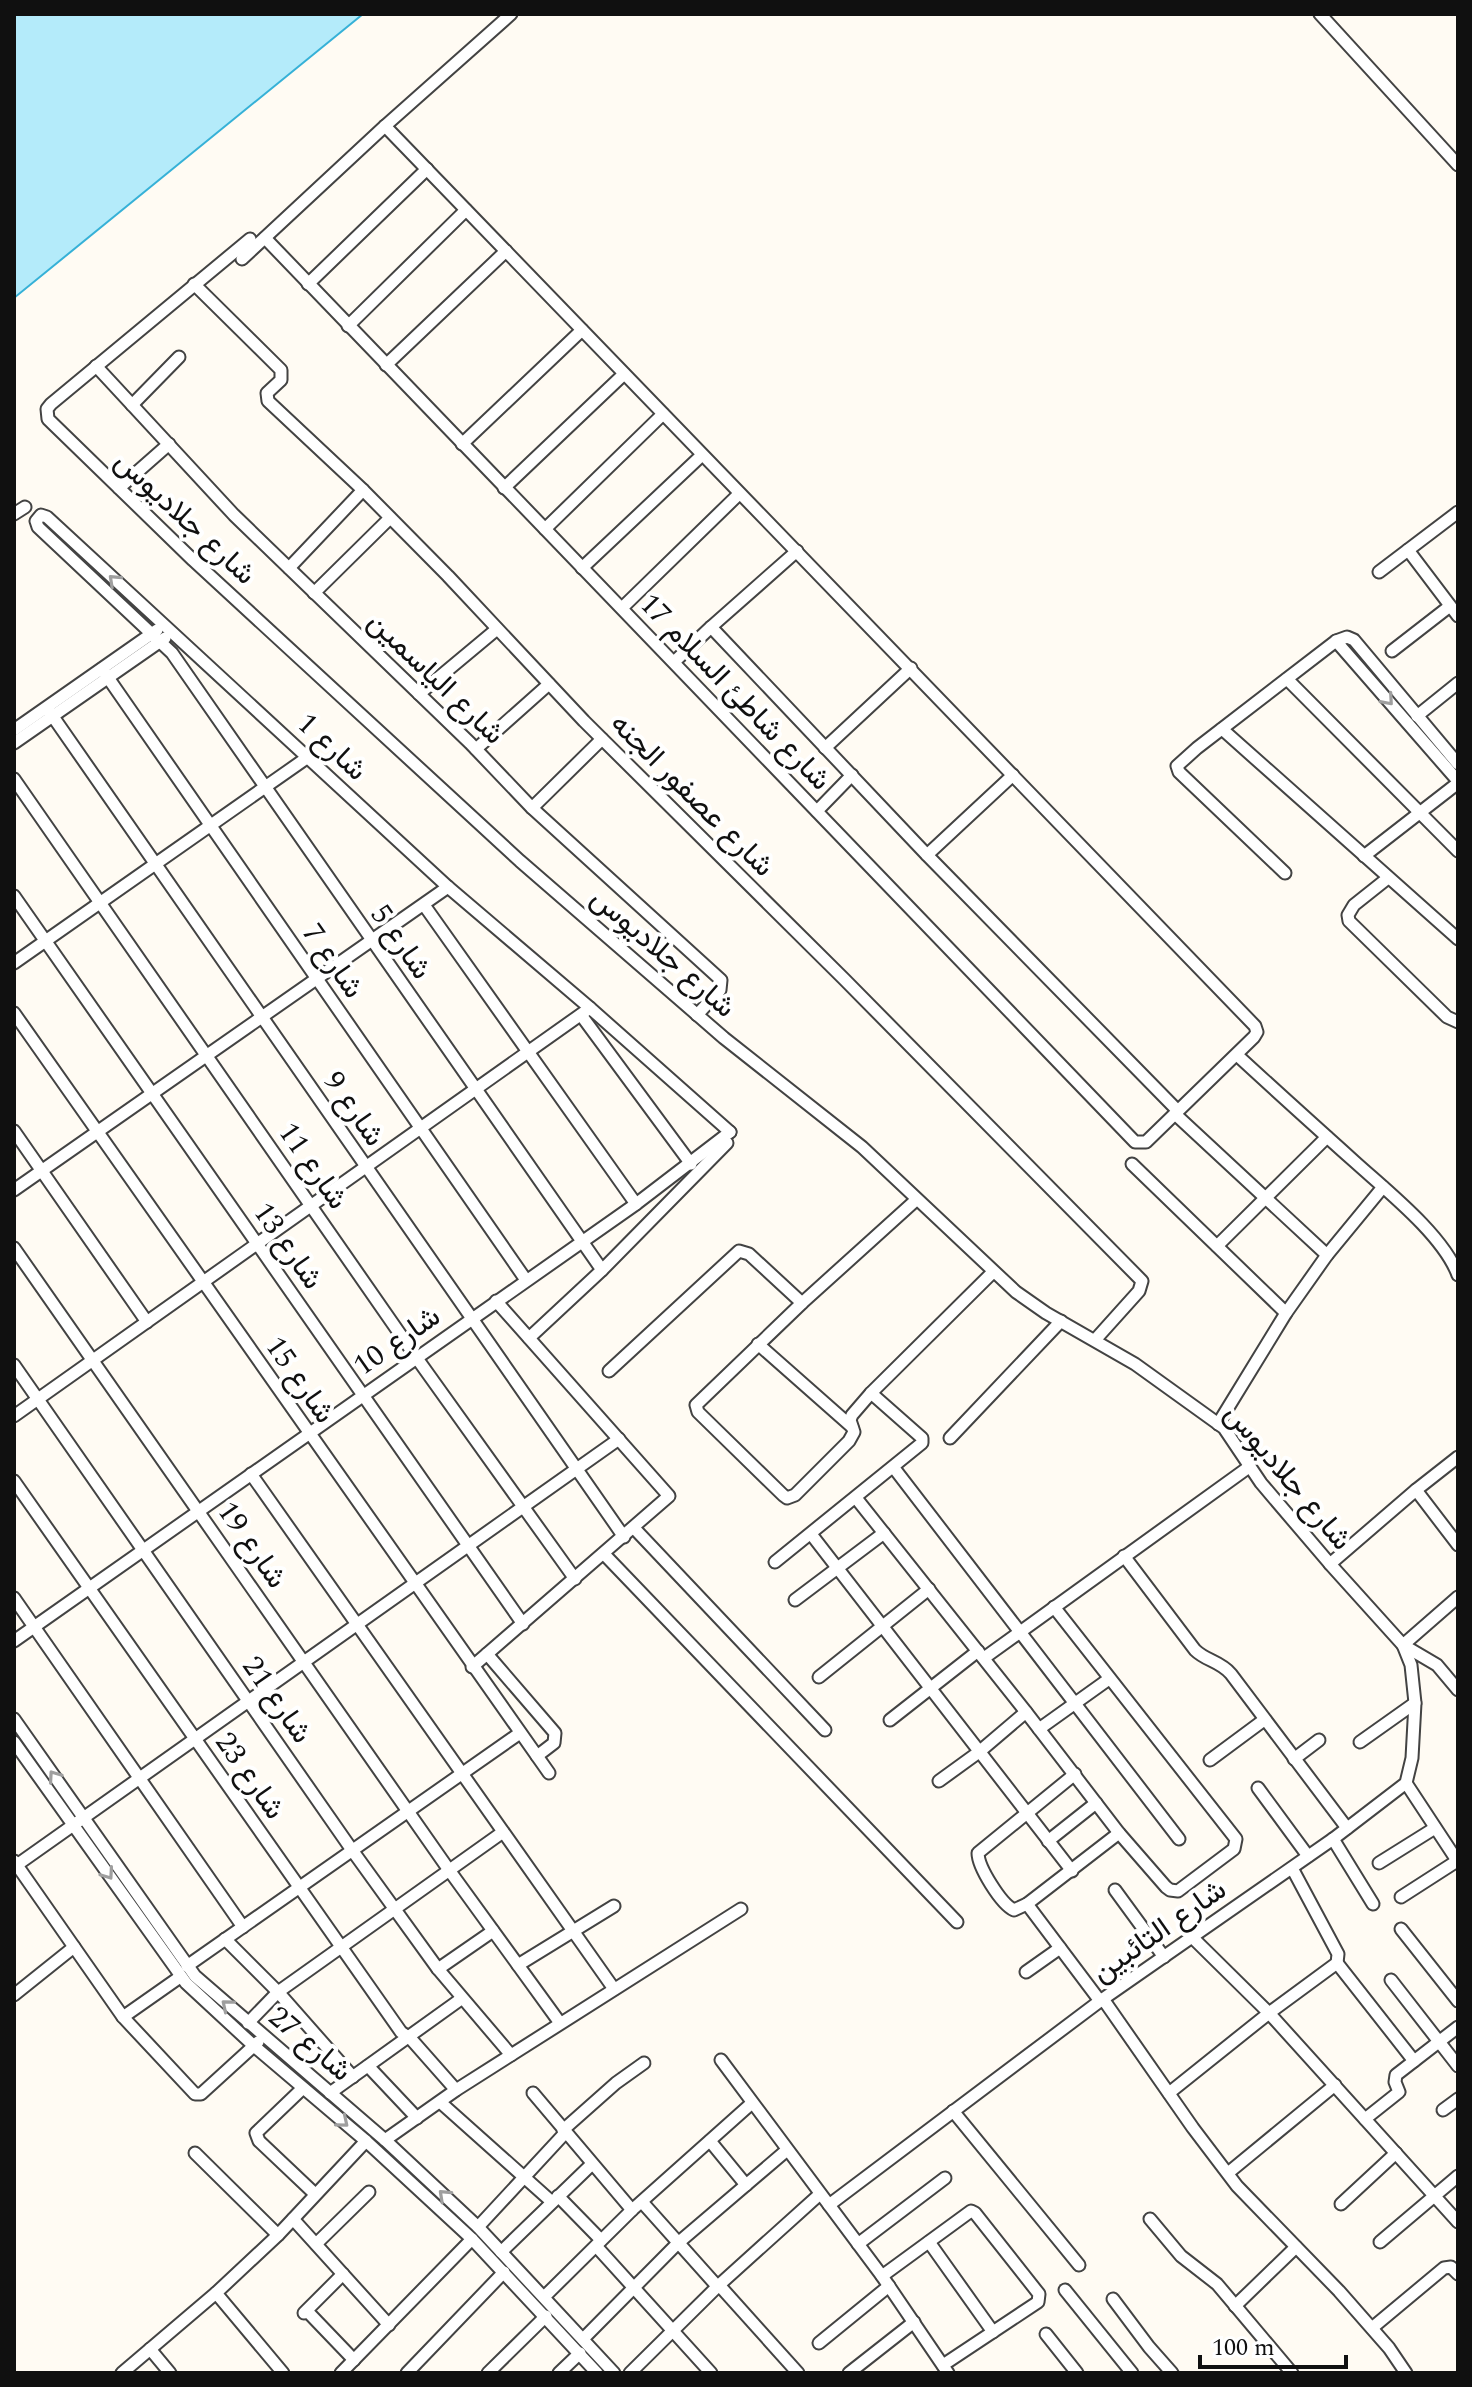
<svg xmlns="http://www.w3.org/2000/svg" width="1472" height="2387" font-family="Spectral,Vazirmatn,serif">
	<rect width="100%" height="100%" fill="#fffbf3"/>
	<path fill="#b4ebfa" stroke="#36b1d7" stroke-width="2" d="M14,14H363L14,298Z"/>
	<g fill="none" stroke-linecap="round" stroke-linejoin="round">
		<defs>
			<g id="street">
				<path d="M1320,14L1458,165"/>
				<path d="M265,238L1135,1142H1146L1254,1037L1257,1032L1255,1026L385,126"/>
				<path d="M250,239L51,404L47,409L48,419L193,560L520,861L724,1038L862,1147L1016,1292L1046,1313L1135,1364L1224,1428L1261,1483L1330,1564L1403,1645L1437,1665L1458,1690"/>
				<path d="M242,259L385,126L511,14"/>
				<path d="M194,284L281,370V380L267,393L268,401L363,490L448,576L584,721L844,979L1142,1281L1139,1291L1095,1340"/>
				<path d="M308,284L427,169"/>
				<path d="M348,326L466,210"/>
				<path d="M386,365L506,251"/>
				<path d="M96,366L234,515L470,743L532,808L721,980L720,990L697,1015"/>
				<path d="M132,405L179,357"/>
				<path d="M462,444L582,330"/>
				<path d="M119,488L169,444"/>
				<path d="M504,488L624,374"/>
				<path d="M14,514L25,507"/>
				<path d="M545,529L663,414"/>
				<path d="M1408,550L1458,616"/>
				<path d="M289,568L363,490"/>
				<path d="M582,568L702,455"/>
				<path d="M1379,572L1458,512"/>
				<path d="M314,593L390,518"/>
				<path d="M622,608L739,494"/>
				<path d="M711,627L927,855L1178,1111"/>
				<path d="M1336,641L1458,781"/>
				<path d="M1392,651L1450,606"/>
				<path d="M674,662L711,627L797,551"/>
				<path d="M102,669L526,1280"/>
				<path d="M1287,679L1458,851"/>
				<path d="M419,694L497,629"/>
				<path d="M47,708L624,1537"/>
				<path d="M1417,716L1458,683"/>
				<path d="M1222,729L1458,939"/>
				<path d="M14,730L157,630"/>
				<path d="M14,743L165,638"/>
				<path d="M825,748L911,668"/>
				<path d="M476,749L549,684"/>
				<path d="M14,779L416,1357L575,1579"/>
				<path d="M532,808L602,739"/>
				<path d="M817,811L852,775"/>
				<path d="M927,855L1013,775"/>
				<path d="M1364,856L1458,783"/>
				<path d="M1285,873L1179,772L1177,766L1197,748L1336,641L1347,637L1354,640L1458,764"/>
				<path d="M1388,878L1354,905L1348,915L1349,921L1447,1017L1458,1022"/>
				<path d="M14,896L523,1624"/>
				<path d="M424,905L636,1204"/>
				<path d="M14,963L308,757"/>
				<path d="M14,1013L549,1773"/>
				<path d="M581,1015L691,1164"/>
				<path d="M1237,1055C1276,1091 1316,1127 1355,1162C1387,1191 1443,1235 1458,1275"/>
				<path d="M1175,1114L1327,1255"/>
				<path d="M14,1131L147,1322"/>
				<path d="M1132,1164L1286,1313"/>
				<path d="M14,1190L448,887"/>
				<path d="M916,1200L802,1303L696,1405L698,1412L783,1495L787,1498L795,1495L849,1441L854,1432L850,1420L852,1415L871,1393L993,1272"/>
				<path d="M1217,1246L1327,1137"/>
				<path d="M14,1248L449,1870L560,2023"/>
				<path d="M602,1270L172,653L38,527L36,521L41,515L47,517L448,887L590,1008L730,1132"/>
				<path d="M529,1338L602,1270L727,1143"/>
				<path d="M758,1344L852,1427"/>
				<path d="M14,1365L352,1850L438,1969L511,2055"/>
				<path d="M609,1371L739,1251L749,1254L802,1303"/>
				<path d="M14,1416L590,1008"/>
				<path d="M1218,1424L1286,1313L1327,1255L1383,1187"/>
				<path d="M950,1438L1061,1321"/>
				<path d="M894,1468L1179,1839"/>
				<path d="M251,1474L614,1989"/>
				<path d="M14,1481L401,2032L411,2039L456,2090"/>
				<path d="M1416,1490L1458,1545"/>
				<path d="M856,1498L1026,1712L1119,1833L1166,1887L1170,1890L1178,1891L1234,1849L1236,1839L1054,1607"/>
				<path d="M634,1528L825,1730"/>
				<path d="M811,1534L1072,1871"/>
				<path d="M604,1554L957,1922"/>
				<path d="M1124,1556L1195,1650C1206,1661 1220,1661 1231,1674L1347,1828"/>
				<path d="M775,1562L922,1443V1438L871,1393"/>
				<path d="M1330,1564L1416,1490L1458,1457"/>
				<path d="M14,1598L243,1927"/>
				<path d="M795,1600L884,1533"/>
				<path d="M14,1641L636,1204L730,1132"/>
				<path d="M487,1654L555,1733L554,1743L537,1756"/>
				<path d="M984,1658L1249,1467"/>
				<path d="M472,1667L669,1496L496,1301"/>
				<path d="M819,1677L929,1589"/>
				<path d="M14,1719L195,1976L385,2140L478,2227L614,2373"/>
				<path d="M890,1720L978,1651"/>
				<path d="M1039,1729L1109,1679"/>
				<path d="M14,1742L186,1983L254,2046L366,2141L472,2239L597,2373"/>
				<path d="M1360,1742L1415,1703"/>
				<path d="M1294,1759L1319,1740"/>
				<path d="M1210,1760L1264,1720"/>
				<path d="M1075,1774L978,1853C978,1867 1001,1904 1014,1910L1027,1904L1119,1833"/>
				<path d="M939,1781L979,1752L1026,1712"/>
				<path d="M1406,1783L1458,1862"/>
				<path d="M1258,1788L1308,1856"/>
				<path d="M1333,1839L1373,1904"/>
				<path d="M1048,1841L1096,1803"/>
				<path d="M14,1861L123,2017L195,2094H201L258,2042"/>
				<path d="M1379,1863L1435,1828"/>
				<path d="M14,1867L619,1439"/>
				<path d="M1115,1890L1164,1957"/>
				<path d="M1401,1897L1457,1861"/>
				<path d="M1027,1904L1100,2001"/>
				<path d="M1401,1929L1458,2001"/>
				<path d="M1192,1937L1269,2013L1458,2222"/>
				<path d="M225,1939L278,1992L353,2077"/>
				<path d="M1337,1963L1414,2061"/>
				<path d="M518,1965L614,1906"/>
				<path d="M187,1966L520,1733"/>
				<path d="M438,1969L493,1931"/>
				<path d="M1026,1972L1060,1948"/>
				<path d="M1391,1980L1458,2066"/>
				<path d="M14,1995L74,1947"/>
				<path d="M1103,1999L1193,2128L1237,2186L1339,2291L1389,2348L1406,2373"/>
				<path d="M123,2017L180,1977"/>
				<path d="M248,2023L278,1992L503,1832"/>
				<path d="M721,2060L882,2276L948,2373"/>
				<path d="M368,2066L417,2118"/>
				<path d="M303,2088L256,2133L259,2141L315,2194"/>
				<path d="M330,2093L461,1999"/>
				<path d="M533,2093L632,2210"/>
				<path d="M1169,2093L1269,2013L1337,1963L1338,1954L1292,1868"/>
				<path d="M440,2102L552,2202"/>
				<path d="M1443,2110L1458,2099"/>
				<path d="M953,2111L1079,2265"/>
				<path d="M1365,2119L1399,2092L1395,2082L1396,2075L1458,2027"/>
				<path d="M563,2130L616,2083L644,2063"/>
				<path d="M385,2140L456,2090L741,1909"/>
				<path d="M710,2141L746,2185"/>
				<path d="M195,2153L278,2235"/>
				<path d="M1228,2173L1335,2085"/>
				<path d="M558,2196L601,2240"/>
				<path d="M642,2202L717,2286"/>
				<path d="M1341,2204L1396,2153"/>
				<path d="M829,2205L1100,2001L1333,1839L1406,1783L1412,1758L1415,1703L1411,1665L1403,1645L1458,1597"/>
				<path d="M293,2219L389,2325"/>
				<path d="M1150,2219L1181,2256L1217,2284L1292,2373"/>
				<path d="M478,2227L565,2133"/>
				<path d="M929,2242L993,2332"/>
				<path d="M1380,2242L1458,2176"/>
				<path d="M316,2244L369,2192"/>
				<path d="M858,2244L945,2178"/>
				<path d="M596,2246L711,2373"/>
				<path d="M501,2252L592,2164"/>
				<path d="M882,2276L971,2211L975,2213L1039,2294L1038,2302L943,2365"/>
				<path d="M719,2285L798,2373"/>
				<path d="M1065,2290L1132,2373"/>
				<path d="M216,2293L283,2373"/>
				<path d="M544,2297L632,2210L752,2103"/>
				<path d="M1113,2299L1149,2347L1172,2373"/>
				<path d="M1235,2306L1296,2247"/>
				<path d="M307,2311L354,2360"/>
				<path d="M304,2313L343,2274"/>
				<path d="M1372,2328L1444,2268L1451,2267L1458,2274"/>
				<path d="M1046,2334L1077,2373"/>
				<path d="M583,2339L678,2243L787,2150"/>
				<path d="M819,2343L889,2286"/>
				<path d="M150,2349L170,2373"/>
				<path d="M122,2373L216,2293L278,2235L366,2141"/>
				<path d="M341,2373L472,2239"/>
				<path d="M407,2373L504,2272"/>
				<path d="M488,2373L546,2316"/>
				<path d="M559,2373L580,2353"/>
				<path d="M630,2373L719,2285L820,2194"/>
				<path d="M849,2373L914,2322"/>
			</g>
		</defs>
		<use href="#street" stroke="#434343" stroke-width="15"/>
		<use href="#street" stroke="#fff" stroke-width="11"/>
	</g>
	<defs><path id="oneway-chevron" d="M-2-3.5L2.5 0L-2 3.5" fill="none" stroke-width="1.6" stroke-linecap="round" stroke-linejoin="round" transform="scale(2)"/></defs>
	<g stroke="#9f9f9f">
		<use href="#oneway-chevron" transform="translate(114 580) rotate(-137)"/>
		<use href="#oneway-chevron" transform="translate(1388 700) rotate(49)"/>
		<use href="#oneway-chevron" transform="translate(54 1776) rotate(-125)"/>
		<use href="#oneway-chevron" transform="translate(108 1874) rotate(55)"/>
		<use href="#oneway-chevron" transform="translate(227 2005) rotate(-140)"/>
		<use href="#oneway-chevron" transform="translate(343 2122) rotate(40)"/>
		<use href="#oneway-chevron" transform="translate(444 2195) rotate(-137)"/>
	</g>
	<g text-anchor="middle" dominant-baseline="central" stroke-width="8" stroke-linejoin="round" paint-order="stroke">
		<g font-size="30" fill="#101010" stroke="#fff">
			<text transform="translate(185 518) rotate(43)">شارع جلاديوس</text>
			<text transform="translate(436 678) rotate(44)">شارع الياسمين</text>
			<text transform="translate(735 692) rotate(46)">شارع شاطئ السلام 17</text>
			<text transform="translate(332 747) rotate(43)">شارع 1</text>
			<text transform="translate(692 795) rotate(45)">شارع عصفور الجنه</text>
			<text transform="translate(401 942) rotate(55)">شارع 5</text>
			<text transform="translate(663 953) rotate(41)">شارع جلاديوس</text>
			<text transform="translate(333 961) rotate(55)">شارع 7</text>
			<text transform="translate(354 1109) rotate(55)">شارع 9</text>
			<text transform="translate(313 1166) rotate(55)">شارع 11</text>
			<text transform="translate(288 1246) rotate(55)">شارع 13</text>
			<text transform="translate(397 1341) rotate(-35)">شارع 10</text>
			<text transform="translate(300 1380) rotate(55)">شارع 15</text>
			<text transform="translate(1288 1477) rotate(50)">شارع جلاديوس</text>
			<text transform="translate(252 1545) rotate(55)">شارع 19</text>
			<text transform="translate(277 1700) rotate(55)">شارع 21</text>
			<text transform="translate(250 1776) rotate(55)">شارع 23</text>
			<text transform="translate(1159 1931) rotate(-35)">شارع التائبين</text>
			<text transform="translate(310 2044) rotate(40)">شارع 27</text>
		</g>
	</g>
	<rect width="1472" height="2387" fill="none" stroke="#101010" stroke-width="32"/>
	<path d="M1200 2355v12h146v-12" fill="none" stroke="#101010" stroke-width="4"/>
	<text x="1212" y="2355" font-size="24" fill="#101010" stroke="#ffffff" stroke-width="6" paint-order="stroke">100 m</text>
</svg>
